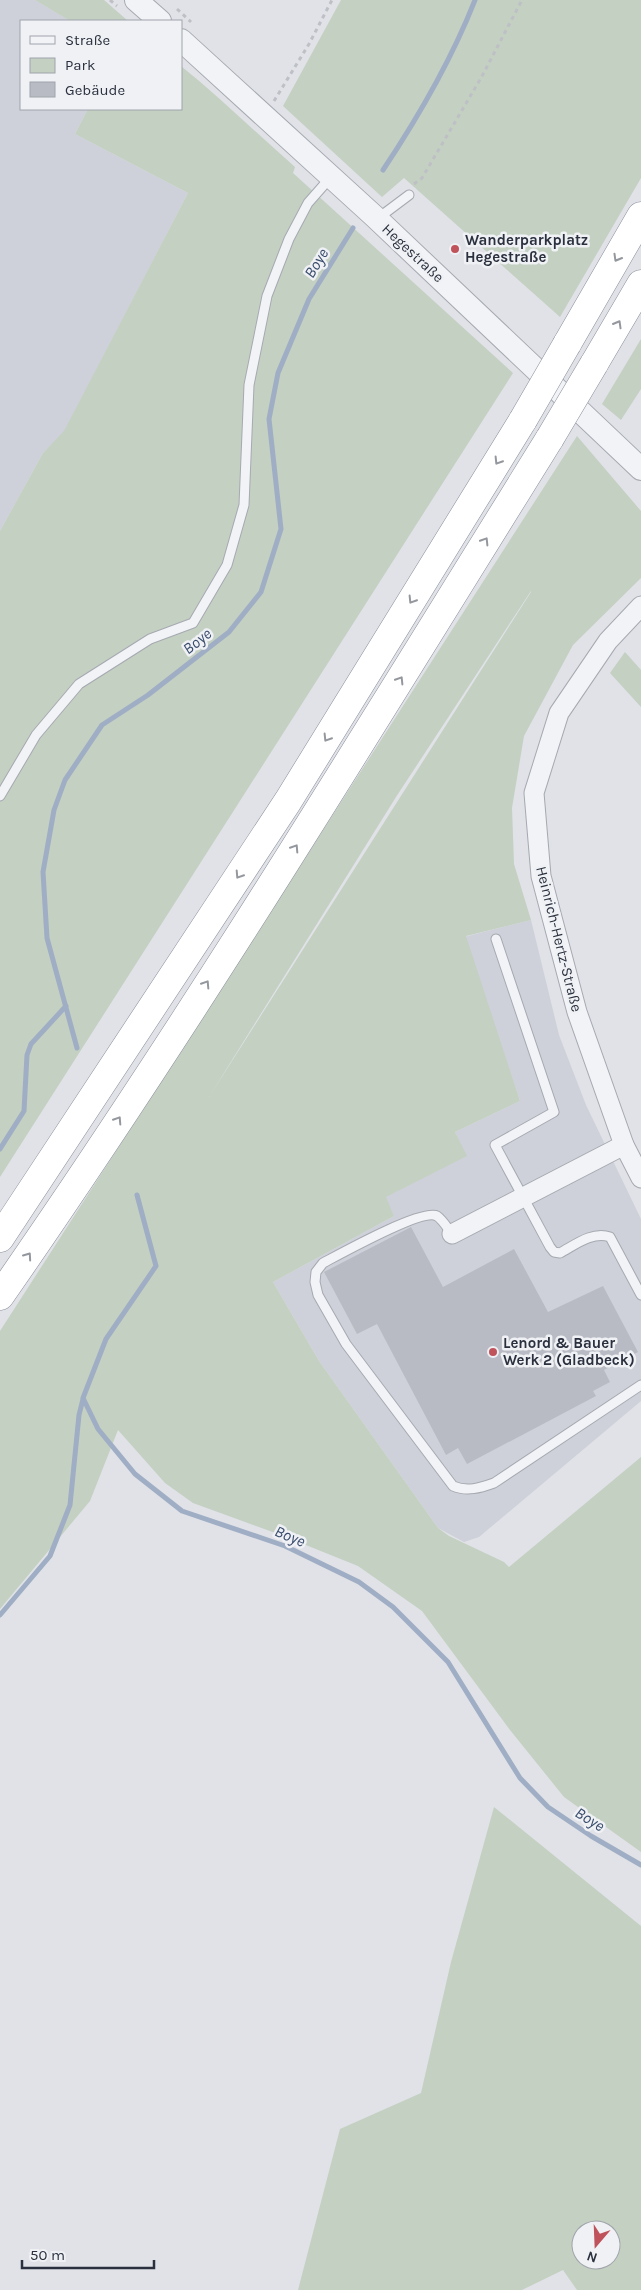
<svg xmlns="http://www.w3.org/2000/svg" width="641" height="2290" font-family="Karla,sans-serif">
	<rect width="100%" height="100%" fill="#e0e2e7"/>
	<g fill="#ced1d9">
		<path d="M0,0H35L70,21H21V109H88L75,134L188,193L64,432L43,453L0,531Z"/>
		<path d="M531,920L559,1035L586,1105L641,1219V1401L479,1537L464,1542L438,1528L319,1361L273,1282L394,1216L385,1197L466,1156L455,1132L520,1101L464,937Z"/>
	</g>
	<g fill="#c4d0c2" fill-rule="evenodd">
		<path d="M35,0H104L128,21H70Z"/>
		<path d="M341,0H641V178L560,317L404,178L382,197L283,106Z"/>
		<path d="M181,66C221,98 257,134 295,167L293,173L513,373L0,1177V531L43,453L64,431L188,193L75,134L88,109H181Z"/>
		<path d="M641,339V389L621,420L602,404Z"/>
		<path d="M577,436L641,511V578L573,645L524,736L512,808L514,864L531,920L466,936L520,1101L455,1132L467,1156L386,1197L394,1216L273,1282L319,1361L438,1528L449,1536L504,1562L509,1567L641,1457V1852L564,1797L510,1730L422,1611L358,1566L281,1535L193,1503L165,1483L118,1430L90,1501L0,1609V1331ZM531,591V592L209,1097L396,797Z"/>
		<path d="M625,652L641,670V707L610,673Z"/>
		<path d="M494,1807L641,1926V2290H577L563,2270L522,2290H298L340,2129L421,2093L451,1962ZM581,2230H611V2260H581Z"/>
	</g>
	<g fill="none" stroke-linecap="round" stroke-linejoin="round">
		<g stroke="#9faec4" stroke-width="5">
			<path d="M383,170C419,116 451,61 475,0"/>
			<path d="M77,1048L47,938L43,872L54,810L65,780L102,725L148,695L229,632L261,592L281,529L269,419L278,373L309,299L353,228"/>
			<path d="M0,1149L24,1111L27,1055L31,1044L66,1006"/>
			<path d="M137,1195L156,1266L106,1339L83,1398L98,1429L135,1474L182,1511L285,1546L359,1582L393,1607L448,1662L520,1778L548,1807L591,1836L641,1865"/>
			<path d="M0,1615L50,1556L70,1505L79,1415L83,1399"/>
		</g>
	</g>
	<path fill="#b8bbc3" d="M411,1227L443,1287L514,1249L548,1312L603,1286L638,1352L604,1370L610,1382L593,1391L596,1396L467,1464L458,1448L446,1455L377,1324L357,1334L324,1272Z"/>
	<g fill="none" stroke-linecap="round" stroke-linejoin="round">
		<defs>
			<g id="service">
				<path d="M377,219L409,195"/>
				<path d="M0,796L36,735L79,684L150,639L193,623L227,565L244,505L249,385L267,296L289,239L308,203L330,178"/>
				<path d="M496,939L554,1112L495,1145L550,1247L554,1252L560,1253C575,1245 592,1231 610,1237L641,1295"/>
				<path d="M452,1234C448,1229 443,1220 437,1216C423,1208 340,1254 323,1263L316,1272L315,1282L318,1295L346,1344L453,1486C467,1492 480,1488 494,1483L641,1385"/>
			</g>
			<g id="minor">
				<path d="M641,606L608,641L559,713L534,793L541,876L577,1012L624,1145L641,1178"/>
				<path d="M452,1234L624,1145"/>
			</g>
			<g id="tertiary">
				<path d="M136,0L160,21"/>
				<path d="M181,40L374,216L641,469"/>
			</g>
			<g id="motorway">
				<path d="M567,344L641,216"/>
				<path d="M594,364L641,284"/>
				<path d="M0,1238L288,801L523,420"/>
				<path d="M0,1296C194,1017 371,726 550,438"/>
			</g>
		</defs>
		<use href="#service" stroke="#a6a9b1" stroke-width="11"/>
		<use href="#minor" stroke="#a6a9b1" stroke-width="21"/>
		<use href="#tertiary" stroke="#a6a9b1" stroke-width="24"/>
		<use href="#motorway" stroke="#898f9c" stroke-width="29"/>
		<g stroke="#bec0c6" stroke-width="3" stroke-dasharray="4 4" stroke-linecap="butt">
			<path d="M110,0L117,6"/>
			<path d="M177,9L191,22"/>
			<path d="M274,101L309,44L332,0"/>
			<path d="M414,184L422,178L481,78L522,0"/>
		</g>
		<use href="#service" stroke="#f2f3f6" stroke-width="9"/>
		<use href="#minor" stroke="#f2f3f6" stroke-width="19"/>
		<use href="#tertiary" stroke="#f2f3f6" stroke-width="22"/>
		<use href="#motorway" stroke="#fff" stroke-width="28"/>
		<defs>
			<g id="motorway-bridge">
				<path d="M523,420L567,344"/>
				<path d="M550,438L594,364"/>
			</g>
		</defs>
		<use href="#motorway-bridge" stroke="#898f9c" stroke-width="29" stroke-linecap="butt"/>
		<use href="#motorway-bridge" stroke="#fff" stroke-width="28"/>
	</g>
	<defs><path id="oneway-chevron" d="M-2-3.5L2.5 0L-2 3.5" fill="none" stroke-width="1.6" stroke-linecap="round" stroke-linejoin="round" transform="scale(1.25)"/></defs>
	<g stroke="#94989e">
		<use href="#oneway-chevron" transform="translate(617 258) rotate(120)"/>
		<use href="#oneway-chevron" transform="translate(618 324) rotate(-60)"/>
		<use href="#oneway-chevron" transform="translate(498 461) rotate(122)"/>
		<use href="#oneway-chevron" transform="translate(485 541) rotate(-58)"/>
		<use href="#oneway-chevron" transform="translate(412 600) rotate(122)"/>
		<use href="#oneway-chevron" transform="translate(400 680) rotate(-58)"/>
		<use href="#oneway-chevron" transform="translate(327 738) rotate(122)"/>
		<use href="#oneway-chevron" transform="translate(295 848) rotate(-57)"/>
		<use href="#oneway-chevron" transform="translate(239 875) rotate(123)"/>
		<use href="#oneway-chevron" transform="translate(206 984) rotate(-57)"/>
		<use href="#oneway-chevron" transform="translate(118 1120) rotate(-57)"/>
		<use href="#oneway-chevron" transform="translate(28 1256) rotate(-55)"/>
	</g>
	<g fill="#bf525a" stroke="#eff1f5" stroke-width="2">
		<circle cx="455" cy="249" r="5"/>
		<circle cx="493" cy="1352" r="5"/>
	</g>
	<g text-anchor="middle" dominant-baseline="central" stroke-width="5" stroke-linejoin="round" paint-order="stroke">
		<g font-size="15" font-weight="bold" fill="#2a303d" stroke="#eff1f5" text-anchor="start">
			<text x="465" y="240">Wanderparkplatz<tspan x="465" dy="17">Hegestraße</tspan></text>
			<text x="503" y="1343">Lenord &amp; Bauer<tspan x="503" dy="17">Werk 2 (Gladbeck)</tspan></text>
		</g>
		<g font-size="15" fill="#2a303d" stroke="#eff1f5">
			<text transform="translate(413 253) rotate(43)">Hegestraße</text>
			<text transform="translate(559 939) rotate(76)">Heinrich-Hertz-Straße</text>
		</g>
		<g font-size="16" font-style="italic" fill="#394c6c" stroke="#eff1f5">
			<text transform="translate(316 263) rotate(-58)">Boye</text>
			<text transform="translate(197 641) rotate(-38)">Boye</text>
			<text transform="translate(290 1536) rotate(23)">Boye</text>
			<text transform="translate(590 1819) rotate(32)">Boye</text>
		</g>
	</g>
	<rect x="20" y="20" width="162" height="90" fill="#eff1f5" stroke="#a0a4ab"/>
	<rect x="30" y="36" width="25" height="8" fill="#f2f3f6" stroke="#a0a4ab"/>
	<text x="65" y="45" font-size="15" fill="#2a303d">Straße</text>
	<rect x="30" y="58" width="25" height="15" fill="#c4d0c2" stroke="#a0a4ab"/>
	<text x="65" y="70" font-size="15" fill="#2a303d">Park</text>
	<rect x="30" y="82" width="25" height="15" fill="#b8bbc3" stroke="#a0a4ab"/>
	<text x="65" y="95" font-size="15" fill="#2a303d">Gebäude</text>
	<g transform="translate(596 2245) rotate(199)"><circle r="24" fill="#eff1f5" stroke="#a0a4ab"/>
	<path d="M0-4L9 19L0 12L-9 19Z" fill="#bf525a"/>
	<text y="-8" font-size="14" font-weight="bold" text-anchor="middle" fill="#2a303d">N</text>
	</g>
	<path d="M22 2260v8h132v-8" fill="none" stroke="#2a303d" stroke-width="2.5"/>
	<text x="30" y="2260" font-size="15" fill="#2a303d" stroke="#eff1f5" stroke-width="4" paint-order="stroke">50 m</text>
</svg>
